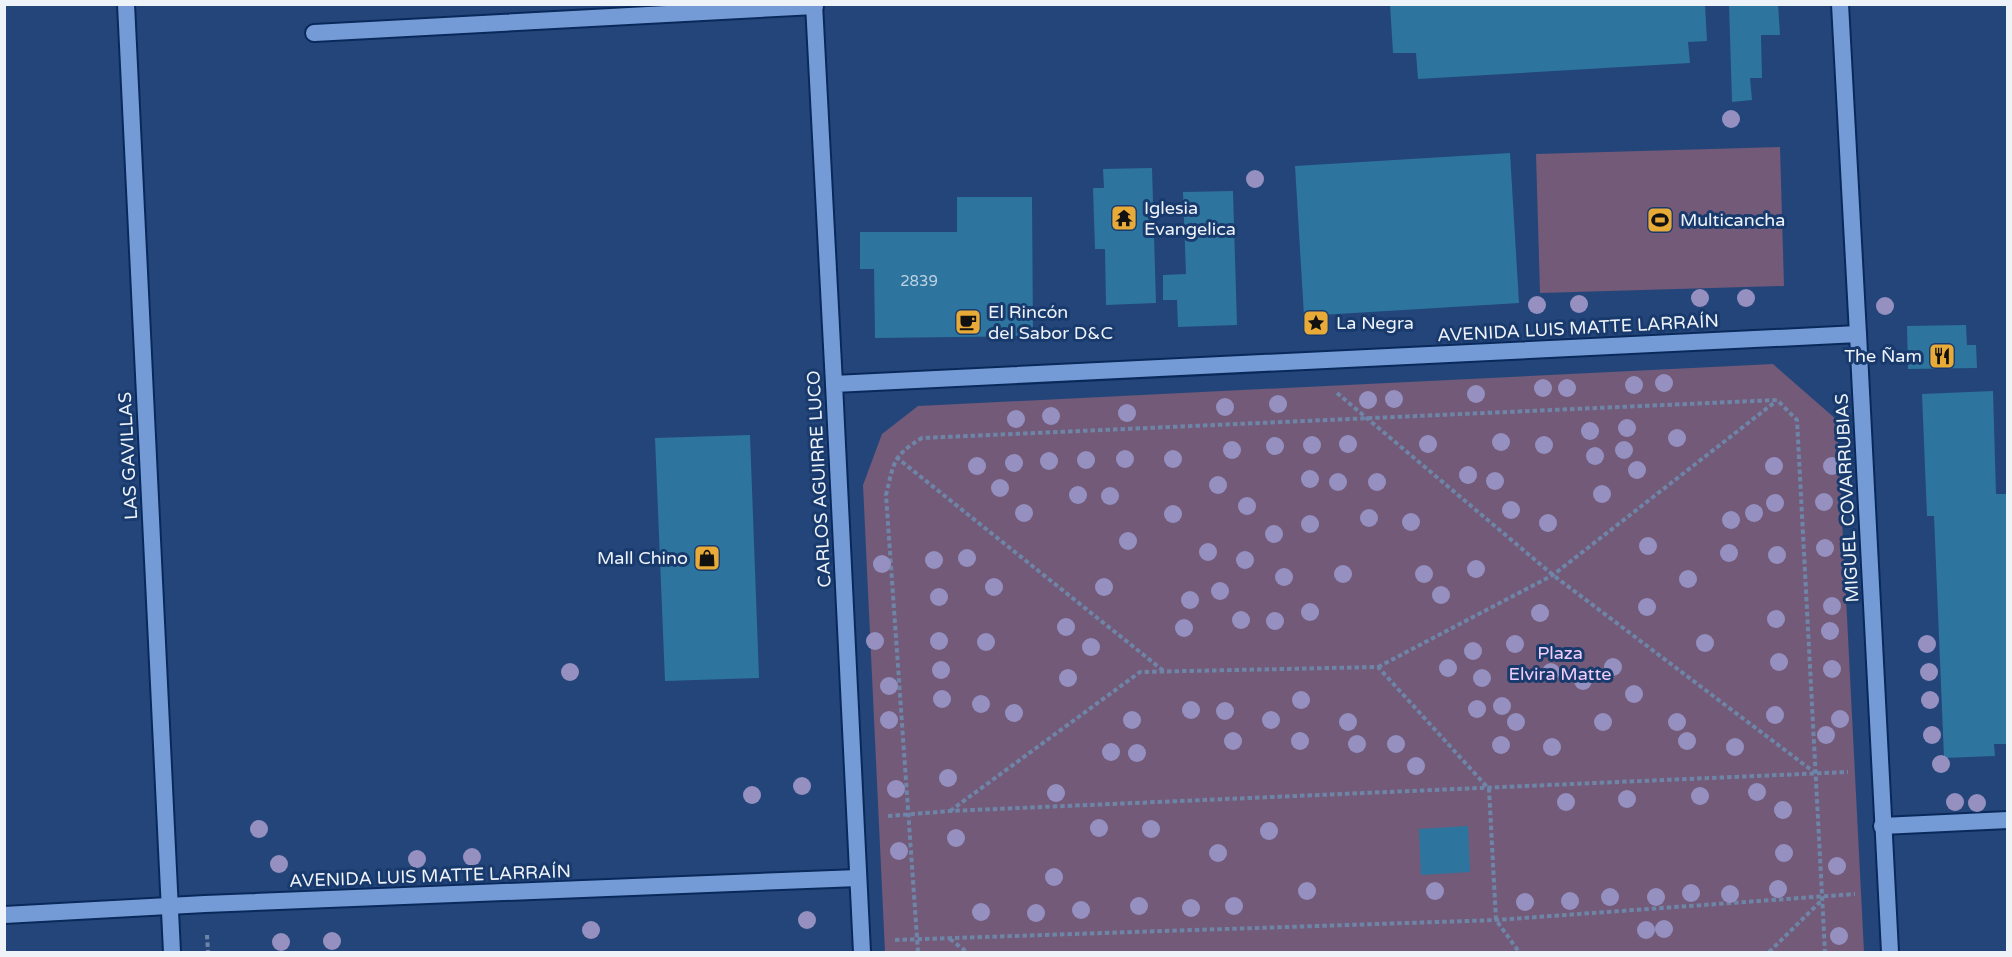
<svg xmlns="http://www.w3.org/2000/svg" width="2012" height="957" font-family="'Varela Round',sans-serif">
	<rect width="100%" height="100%" fill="#244579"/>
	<g fill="#725a78">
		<path d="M1780,147L1784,286L1540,293L1536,154Z"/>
		<path d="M1773,364L1837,420L1864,952H885L863,485L882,434L918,406Z"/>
	</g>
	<g fill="#2d749f">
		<path d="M1390,4H1705L1707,41L1688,42L1690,63L1418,79L1416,53H1393Z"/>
		<path d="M1729,4H1778L1780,35H1761L1762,78H1750L1752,100L1732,102Z"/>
		<path d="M1510,153L1519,303L1304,316L1295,166Z"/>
		<path d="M1152,168L1156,303L1106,305L1105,249H1095L1093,188H1104L1103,169Z"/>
		<path d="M1233,191L1237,325L1178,327L1177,300H1163V275L1186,274L1183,192Z"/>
		<path d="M957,197H1032L1033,336L875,338L874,269H860V232H957Z"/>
		<path d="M1966,325L1967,345H1976L1977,368L1908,369L1907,326Z"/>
		<path d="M1993,391L1996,494H2008V744H1994L1995,756L1944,758L1934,516H1927L1922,394Z"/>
		<path d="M750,435L759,678L665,681L655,438Z"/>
		<path d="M1468,826L1470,872L1421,875L1419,829Z"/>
	</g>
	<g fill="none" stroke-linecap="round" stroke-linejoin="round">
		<defs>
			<g id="minor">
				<path d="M126,4L172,952"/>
				<path d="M814,4L834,384"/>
				<path d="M1840,4L1858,334"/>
				<path d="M314,33L815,6"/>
			</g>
			<g id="tertiary">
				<path d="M1882,826L2008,820"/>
				<path d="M4,915L205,904L858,878"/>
				<path d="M862,952L834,384L1858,334L1890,952"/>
			</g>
		</defs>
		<use href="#minor" stroke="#09295b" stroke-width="20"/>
		<use href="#tertiary" stroke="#09295b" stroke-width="20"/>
		<g stroke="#6e85a8" stroke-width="4" stroke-dasharray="4.5 3" stroke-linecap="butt">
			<path d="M1337,393L1553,575L1814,772"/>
			<path d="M896,457L1165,672"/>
			<path d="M1378,667L1553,575L1775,402"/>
			<path d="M950,811L1140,672L1378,667L1489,789L1496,920L1519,952"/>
			<path d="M888,816L950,811L1848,772"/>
			<path d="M207,935L208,952"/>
			<path d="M950,939L967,952"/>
			<path d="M895,940L1496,920L1855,894"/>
			<path d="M918,952L886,495C894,463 892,456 922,438L1777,400L1797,420L1825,952"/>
			<path d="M1769,952L1823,899"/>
		</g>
		<use href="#minor" stroke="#759bd6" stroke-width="16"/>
		<use href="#tertiary" stroke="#759bd6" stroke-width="16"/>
	</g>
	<g fill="#9590c0">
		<circle cx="1731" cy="119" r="9"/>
		<circle cx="1255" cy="179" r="9"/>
		<circle cx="1700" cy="298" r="9"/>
		<circle cx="1746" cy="298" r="9"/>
		<circle cx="1579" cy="304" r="9"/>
		<circle cx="1537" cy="305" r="9"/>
		<circle cx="1885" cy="306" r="9"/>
		<circle cx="1664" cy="383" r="9"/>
		<circle cx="1634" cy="385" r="9"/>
		<circle cx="1543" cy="388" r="9"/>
		<circle cx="1567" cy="388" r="9"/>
		<circle cx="1476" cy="394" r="9"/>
		<circle cx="1394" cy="399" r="9"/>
		<circle cx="1368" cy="400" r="9"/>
		<circle cx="1278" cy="404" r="9"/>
		<circle cx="1225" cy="407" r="9"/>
		<circle cx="1127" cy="413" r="9"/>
		<circle cx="1051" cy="416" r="9"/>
		<circle cx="1016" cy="419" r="9"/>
		<circle cx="1627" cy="428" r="9"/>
		<circle cx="1590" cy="431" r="9"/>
		<circle cx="1677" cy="438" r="9"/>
		<circle cx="1501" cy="442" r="9"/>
		<circle cx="1348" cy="444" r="9"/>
		<circle cx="1428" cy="444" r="9"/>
		<circle cx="1312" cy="445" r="9"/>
		<circle cx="1544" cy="445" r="9"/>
		<circle cx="1275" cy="446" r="9"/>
		<circle cx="1232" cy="450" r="9"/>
		<circle cx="1624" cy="450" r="9"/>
		<circle cx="1595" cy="456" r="9"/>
		<circle cx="1125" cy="459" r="9"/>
		<circle cx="1173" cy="459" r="9"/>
		<circle cx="1086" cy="460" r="9"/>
		<circle cx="1049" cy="461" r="9"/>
		<circle cx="1014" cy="463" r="9"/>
		<circle cx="977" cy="466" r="9"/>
		<circle cx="1774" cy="466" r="9"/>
		<circle cx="1832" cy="466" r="9"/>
		<circle cx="1637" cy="470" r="9"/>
		<circle cx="1468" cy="475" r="9"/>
		<circle cx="1310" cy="479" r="9"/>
		<circle cx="1495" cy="481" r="9"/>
		<circle cx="1338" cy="482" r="9"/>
		<circle cx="1377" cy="482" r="9"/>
		<circle cx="1218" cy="485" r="9"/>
		<circle cx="1000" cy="488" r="9"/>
		<circle cx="1602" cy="494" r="9"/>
		<circle cx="1078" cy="495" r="9"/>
		<circle cx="1110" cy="496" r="9"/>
		<circle cx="1824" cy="502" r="9"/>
		<circle cx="1775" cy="503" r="9"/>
		<circle cx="1247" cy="506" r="9"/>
		<circle cx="1511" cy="510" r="9"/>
		<circle cx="1024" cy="513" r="9"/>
		<circle cx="1754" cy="513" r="9"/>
		<circle cx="1173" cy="514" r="9"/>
		<circle cx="1369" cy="518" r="9"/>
		<circle cx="1731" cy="520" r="9"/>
		<circle cx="1411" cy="522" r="9"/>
		<circle cx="1548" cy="523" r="9"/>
		<circle cx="1310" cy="524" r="9"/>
		<circle cx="1274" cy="534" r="9"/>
		<circle cx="1128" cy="541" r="9"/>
		<circle cx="1648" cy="546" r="9"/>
		<circle cx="1825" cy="548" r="9"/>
		<circle cx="1208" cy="552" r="9"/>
		<circle cx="1729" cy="553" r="9"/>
		<circle cx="1777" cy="555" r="9"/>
		<circle cx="967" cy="558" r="9"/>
		<circle cx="934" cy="560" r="9"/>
		<circle cx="1245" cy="560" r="9"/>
		<circle cx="882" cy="564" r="9"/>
		<circle cx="1476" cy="569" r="9"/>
		<circle cx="1343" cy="574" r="9"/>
		<circle cx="1424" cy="574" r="9"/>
		<circle cx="1284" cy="577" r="9"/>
		<circle cx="1688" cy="579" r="9"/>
		<circle cx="994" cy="587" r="9"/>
		<circle cx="1104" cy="587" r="9"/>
		<circle cx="1220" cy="591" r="9"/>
		<circle cx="1441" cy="595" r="9"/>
		<circle cx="939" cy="597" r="9"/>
		<circle cx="1190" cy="600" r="9"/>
		<circle cx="1832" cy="606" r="9"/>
		<circle cx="1647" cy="607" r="9"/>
		<circle cx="1310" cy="612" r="9"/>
		<circle cx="1540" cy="613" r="9"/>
		<circle cx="1776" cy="619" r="9"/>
		<circle cx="1241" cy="620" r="9"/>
		<circle cx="1275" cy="621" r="9"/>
		<circle cx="1066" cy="627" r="9"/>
		<circle cx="1184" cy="628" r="9"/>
		<circle cx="1830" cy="631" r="9"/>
		<circle cx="875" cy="641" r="9"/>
		<circle cx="939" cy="641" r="9"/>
		<circle cx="986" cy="642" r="9"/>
		<circle cx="1705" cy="643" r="9"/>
		<circle cx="1515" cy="644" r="9"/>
		<circle cx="1927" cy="644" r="9"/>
		<circle cx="1091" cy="647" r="9"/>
		<circle cx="1473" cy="651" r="9"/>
		<circle cx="1779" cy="662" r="9"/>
		<circle cx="1613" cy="667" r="9"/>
		<circle cx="1448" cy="668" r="9"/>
		<circle cx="1832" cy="669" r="9"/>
		<circle cx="941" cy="670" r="9"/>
		<circle cx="570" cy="672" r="9"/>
		<circle cx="1551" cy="672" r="9"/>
		<circle cx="1929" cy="672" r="9"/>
		<circle cx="1068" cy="678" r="9"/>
		<circle cx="1482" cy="678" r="9"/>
		<circle cx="1583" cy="681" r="9"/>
		<circle cx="889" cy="686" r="9"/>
		<circle cx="1634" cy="694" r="9"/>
		<circle cx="942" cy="699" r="9"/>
		<circle cx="1301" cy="700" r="9"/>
		<circle cx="1930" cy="700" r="9"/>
		<circle cx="981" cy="704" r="9"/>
		<circle cx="1502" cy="706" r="9"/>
		<circle cx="1477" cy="709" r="9"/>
		<circle cx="1191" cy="710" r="9"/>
		<circle cx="1225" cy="711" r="9"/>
		<circle cx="1014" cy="713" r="9"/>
		<circle cx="1775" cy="715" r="9"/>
		<circle cx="1840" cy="719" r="9"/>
		<circle cx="889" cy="720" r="9"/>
		<circle cx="1132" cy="720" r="9"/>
		<circle cx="1271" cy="720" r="9"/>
		<circle cx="1348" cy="722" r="9"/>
		<circle cx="1516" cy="722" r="9"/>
		<circle cx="1603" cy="722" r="9"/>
		<circle cx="1677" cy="722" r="9"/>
		<circle cx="1826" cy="735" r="9"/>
		<circle cx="1932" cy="735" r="9"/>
		<circle cx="1233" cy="741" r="9"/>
		<circle cx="1300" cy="741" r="9"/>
		<circle cx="1687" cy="741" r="9"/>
		<circle cx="1357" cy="744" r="9"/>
		<circle cx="1396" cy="744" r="9"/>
		<circle cx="1501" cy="745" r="9"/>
		<circle cx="1552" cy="747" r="9"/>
		<circle cx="1735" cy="747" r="9"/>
		<circle cx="1111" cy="752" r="9"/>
		<circle cx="1137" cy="753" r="9"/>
		<circle cx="1941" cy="764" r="9"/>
		<circle cx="1416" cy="766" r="9"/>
		<circle cx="948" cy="778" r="9"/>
		<circle cx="802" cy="786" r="9"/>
		<circle cx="896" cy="789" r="9"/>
		<circle cx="1757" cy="792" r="9"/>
		<circle cx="1056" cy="793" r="9"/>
		<circle cx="752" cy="795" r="9"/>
		<circle cx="1700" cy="796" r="9"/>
		<circle cx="1627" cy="799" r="9"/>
		<circle cx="1566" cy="802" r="9"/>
		<circle cx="1955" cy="802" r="9"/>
		<circle cx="1977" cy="803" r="9"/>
		<circle cx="1783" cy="810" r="9"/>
		<circle cx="1099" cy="828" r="9"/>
		<circle cx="259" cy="829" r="9"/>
		<circle cx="1151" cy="829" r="9"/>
		<circle cx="1269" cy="831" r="9"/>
		<circle cx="956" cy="838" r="9"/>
		<circle cx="899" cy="851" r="9"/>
		<circle cx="1218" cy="853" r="9"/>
		<circle cx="1784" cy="853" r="9"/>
		<circle cx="472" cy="857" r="9"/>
		<circle cx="417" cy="859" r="9"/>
		<circle cx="279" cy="864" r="9"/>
		<circle cx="1837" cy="866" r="9"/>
		<circle cx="1054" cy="877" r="9"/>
		<circle cx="1778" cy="889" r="9"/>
		<circle cx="1307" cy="891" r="9"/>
		<circle cx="1435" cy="891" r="9"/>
		<circle cx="1691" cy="893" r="9"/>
		<circle cx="1730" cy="894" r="9"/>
		<circle cx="1610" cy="897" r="9"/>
		<circle cx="1656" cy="897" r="9"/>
		<circle cx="1570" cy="901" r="9"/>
		<circle cx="1525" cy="902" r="9"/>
		<circle cx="1139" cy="906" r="9"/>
		<circle cx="1234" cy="906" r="9"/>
		<circle cx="1191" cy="908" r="9"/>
		<circle cx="1081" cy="910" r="9"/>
		<circle cx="981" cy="912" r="9"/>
		<circle cx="1036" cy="913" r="9"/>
		<circle cx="807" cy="920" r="9"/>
		<circle cx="1664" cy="929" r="9"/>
		<circle cx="591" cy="930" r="9"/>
		<circle cx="1646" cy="930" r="9"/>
		<circle cx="1839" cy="936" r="9"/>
		<circle cx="332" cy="941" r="9"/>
		<circle cx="281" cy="942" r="9"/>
	</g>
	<defs>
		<symbol id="temple-square" viewBox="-11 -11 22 22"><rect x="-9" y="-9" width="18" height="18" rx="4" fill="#e8ab37" stroke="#193a6d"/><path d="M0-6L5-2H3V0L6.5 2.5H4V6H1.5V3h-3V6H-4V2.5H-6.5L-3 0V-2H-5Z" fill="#111"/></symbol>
		<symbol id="stadium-square" viewBox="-11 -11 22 22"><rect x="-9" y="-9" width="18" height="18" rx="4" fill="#e8ab37" stroke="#193a6d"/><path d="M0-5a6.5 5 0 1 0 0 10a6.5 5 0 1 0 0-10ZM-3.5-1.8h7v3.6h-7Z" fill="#111"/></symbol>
		<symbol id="cafe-square" viewBox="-11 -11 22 22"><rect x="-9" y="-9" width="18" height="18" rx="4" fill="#e8ab37" stroke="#193a6d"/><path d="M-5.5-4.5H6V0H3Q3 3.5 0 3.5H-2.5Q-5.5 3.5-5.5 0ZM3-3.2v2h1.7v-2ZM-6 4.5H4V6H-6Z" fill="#111"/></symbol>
		<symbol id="sight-square" viewBox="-11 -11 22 22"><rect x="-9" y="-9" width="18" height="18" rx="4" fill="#e8ab37" stroke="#193a6d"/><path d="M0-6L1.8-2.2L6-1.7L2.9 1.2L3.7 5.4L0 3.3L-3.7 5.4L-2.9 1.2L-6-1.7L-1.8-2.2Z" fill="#111"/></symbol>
		<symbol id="restaurant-square" viewBox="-11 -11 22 22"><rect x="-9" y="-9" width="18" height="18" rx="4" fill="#e8ab37" stroke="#193a6d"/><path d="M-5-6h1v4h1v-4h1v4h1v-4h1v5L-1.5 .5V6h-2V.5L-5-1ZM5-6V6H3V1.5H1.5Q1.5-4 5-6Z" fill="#111"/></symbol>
		<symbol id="shop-square" viewBox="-11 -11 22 22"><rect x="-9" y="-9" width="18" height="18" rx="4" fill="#e8ab37" stroke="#193a6d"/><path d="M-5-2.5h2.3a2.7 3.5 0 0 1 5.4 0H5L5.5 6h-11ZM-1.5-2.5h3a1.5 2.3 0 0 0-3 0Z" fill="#111"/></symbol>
	</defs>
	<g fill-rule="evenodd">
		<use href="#temple-square" x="1109" y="203" width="30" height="30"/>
		<use href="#stadium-square" x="1645" y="205" width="30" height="30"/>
		<use href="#cafe-square" x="953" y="307" width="30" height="30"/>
		<use href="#sight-square" x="1301" y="308" width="30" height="30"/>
		<use href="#restaurant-square" x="1927" y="341" width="30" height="30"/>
		<use href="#shop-square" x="692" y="543" width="30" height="30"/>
	</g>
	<g text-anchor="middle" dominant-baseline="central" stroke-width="6" stroke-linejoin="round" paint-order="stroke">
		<g font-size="15" fill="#bed2e2">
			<text x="919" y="281">2839</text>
		</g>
		<g font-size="18" fill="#eef2f9" stroke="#193a6d" text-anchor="start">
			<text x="1144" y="208">Iglesia<tspan x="1144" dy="21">Evangelica</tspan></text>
			<text x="1680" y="220">Multicancha</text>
			<text x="988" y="312">El Rincón<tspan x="988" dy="21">del Sabor D&amp;C</tspan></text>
			<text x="1336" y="323">La Negra</text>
			<text x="1922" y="356" text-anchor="end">The Ñam</text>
			<text x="688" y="558" text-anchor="end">Mall Chino</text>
		</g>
		<g font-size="18" fill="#eef2f9" stroke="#193a6d">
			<text transform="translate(1578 328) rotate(-3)">AVENIDA LUIS MATTE LARRAÍN</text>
			<text transform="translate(128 456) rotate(-93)">LAS GAVILLAS</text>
			<text transform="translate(819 479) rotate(-93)">CARLOS AGUIRRE LUCO</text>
			<text transform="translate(1847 498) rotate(-93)">MIGUEL COVARRUBIAS</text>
			<text transform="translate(430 876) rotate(-2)">AVENIDA LUIS MATTE LARRAÍN</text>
		</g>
		<g font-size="18" fill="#f2cefb" stroke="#193a6d">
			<text x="1560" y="653">Plaza<tspan x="1560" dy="21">Elvira Matte</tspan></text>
		</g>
	</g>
	<rect width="2012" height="957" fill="none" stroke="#eef2f9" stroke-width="12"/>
</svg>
